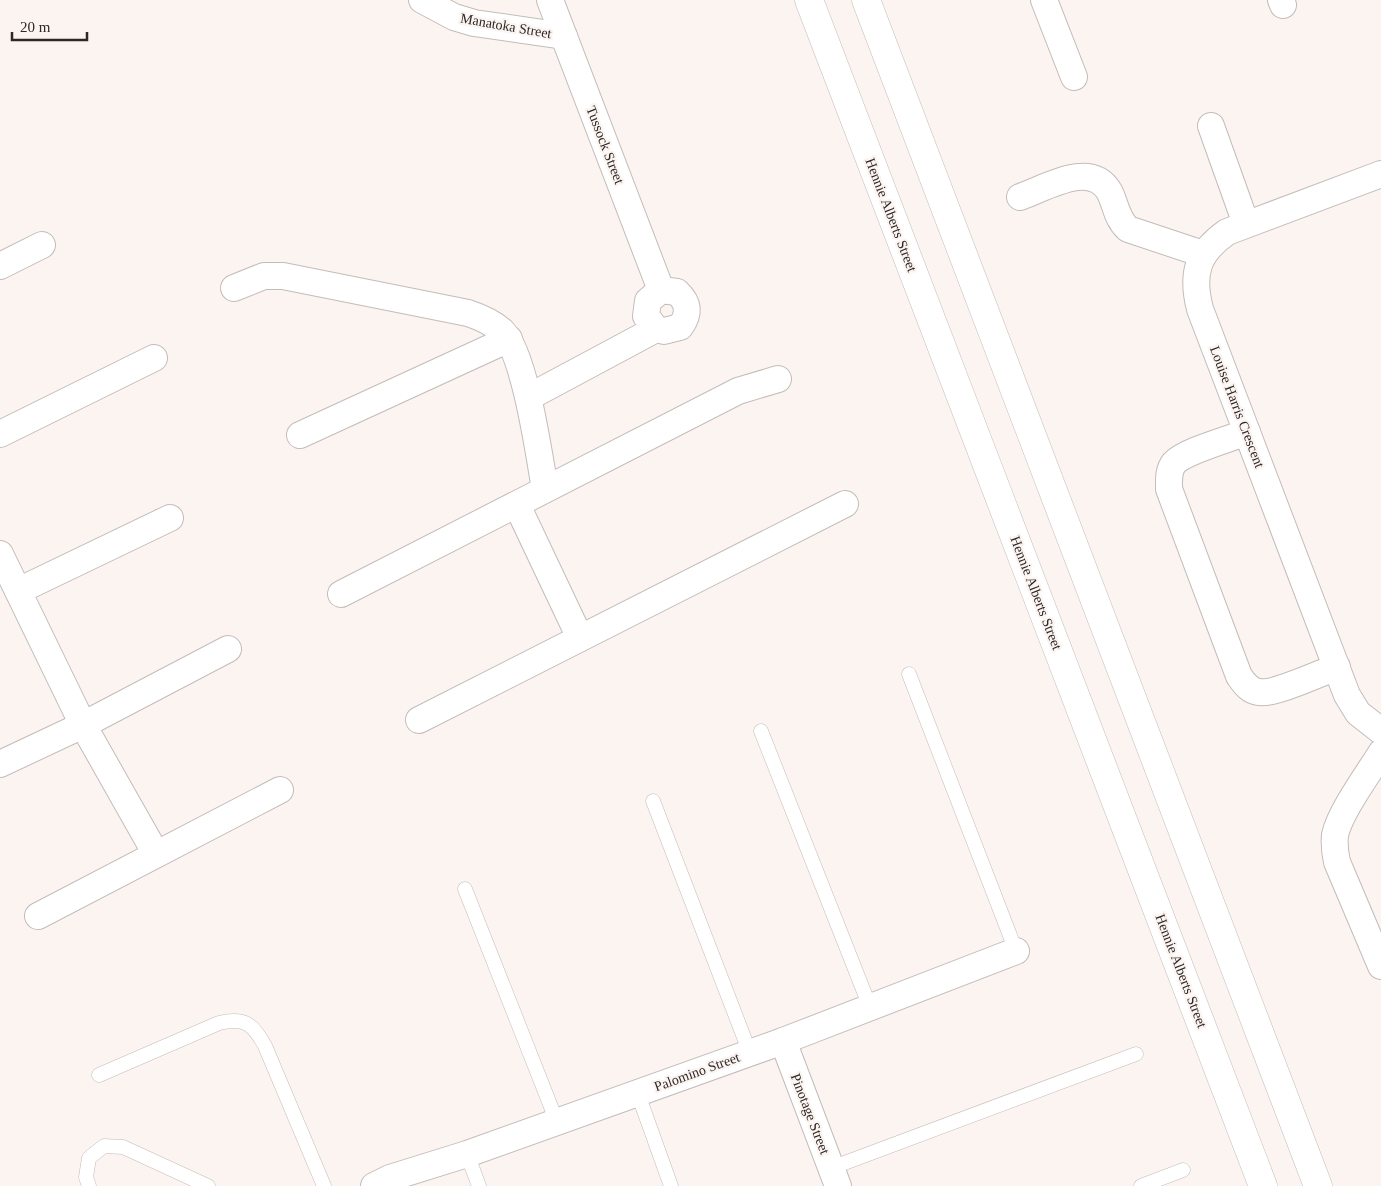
<svg xmlns="http://www.w3.org/2000/svg" width="1381" height="1186" font-family="'Times New Roman',serif">
	<rect width="100%" height="100%" fill="#fcf4f1"/>
	<g fill="none" stroke-linecap="round" stroke-linejoin="round">
		<defs>
			<g id="service">
				<path d="M909,674L1016,951"/>
				<path d="M761,731L870,1007"/>
				<path d="M653,801L750,1053"/>
				<path d="M465,889L557,1122"/>
				<path d="M99,1075L219,1023C245,1017 253,1024 265,1046L324,1186"/>
				<path d="M638,1094L671,1186"/>
				<path d="M467,1154L479,1186"/>
				<path d="M831,1168L1136,1054"/>
				<path d="M89,1186L86,1177L89,1158L104,1146L123,1147L208,1186"/>
				<path d="M1141,1186L1183,1170"/>
			</g>
			<g id="minor">
				<path d="M422,0L454,17L474,23L564,36"/>
				<path d="M550,0L661,290"/>
				<path d="M1044,0L1074,77"/>
				<path d="M1281,0L1283,5"/>
				<path d="M1211,126L1246,224"/>
				<path d="M1381,174L1227,232C1197,253 1191,274 1200,309L1347,695L1358,713L1381,731"/>
				<path d="M1020,197C1046,188 1090,160 1109,191C1116,204 1116,218 1128,229L1203,254"/>
				<path d="M0,266L42,245"/>
				<path d="M234,288L264,276H283L468,313C480,317 492,322 502,331C525,353 539,455 545,489"/>
				<path d="M529,397L656,329L664,331L680,327C690,314 689,303 677,292L661,290L648,301L646,316L656,329"/>
				<path d="M1247,432C1230,439 1185,451 1174,463C1168,471 1169,480 1169,489L1239,676C1244,683 1249,691 1259,692C1274,695 1320,673 1337,667"/>
				<path d="M0,434L154,358"/>
				<path d="M300,435L509,339"/>
				<path d="M517,505L580,638"/>
				<path d="M0,554L83,725L156,854"/>
				<path d="M18,591L170,518"/>
				<path d="M341,594L738,391L778,379"/>
				<path d="M419,720L845,504"/>
				<path d="M1381,753C1368,774 1340,812 1335,835C1334,845 1335,853 1337,862L1381,966"/>
				<path d="M0,764L83,725L228,649"/>
				<path d="M38,916L280,790"/>
				<path d="M783,1041L838,1186"/>
				<path d="M374,1186L390,1178L467,1154L783,1041L1016,951"/>
			</g>
			<g id="tertiary">
				<path d="M809,0L1263,1186"/>
				<path d="M866,0L1318,1186"/>
			</g>
		</defs>
		<use href="#service" stroke="#c3bcb9" stroke-width="15"/>
		<use href="#minor" stroke="#c3bcb9" stroke-width="28"/>
		<use href="#tertiary" stroke="#c3bcb9" stroke-width="29"/>
		<use href="#service" stroke="#fff" stroke-width="14"/>
		<use href="#minor" stroke="#fff" stroke-width="26"/>
		<use href="#tertiary" stroke="#fff" stroke-width="28"/>
	</g>
	<g text-anchor="middle" dominant-baseline="central" stroke-width="4.5" stroke-linejoin="round" paint-order="stroke">
		<g font-size="14" fill="#2b2827" stroke="#fcf4f1">
			<text transform="translate(506 26) rotate(10)">Manatoka Street</text>
			<text transform="translate(605 145) rotate(69)">Tussock Street</text>
			<text transform="translate(891 215) rotate(69)">Hennie Alberts Street</text>
			<text transform="translate(1237 407) rotate(69)">Louise Harris Crescent</text>
			<text transform="translate(1036 593) rotate(69)">Hennie Alberts Street</text>
			<text transform="translate(1181 971) rotate(69)">Hennie Alberts Street</text>
			<text transform="translate(697 1072) rotate(-20)">Palomino Street</text>
			<text transform="translate(810 1114) rotate(69)">Pinotage Street</text>
		</g>
	</g>
	<path d="M12 32v8h75v-8" fill="none" stroke="#2b2827" stroke-width="2.5"/>
	<text x="20" y="32" font-size="15" fill="#2b2827" stroke="#fcf4f1" stroke-width="4" paint-order="stroke">20 m</text>
</svg>
